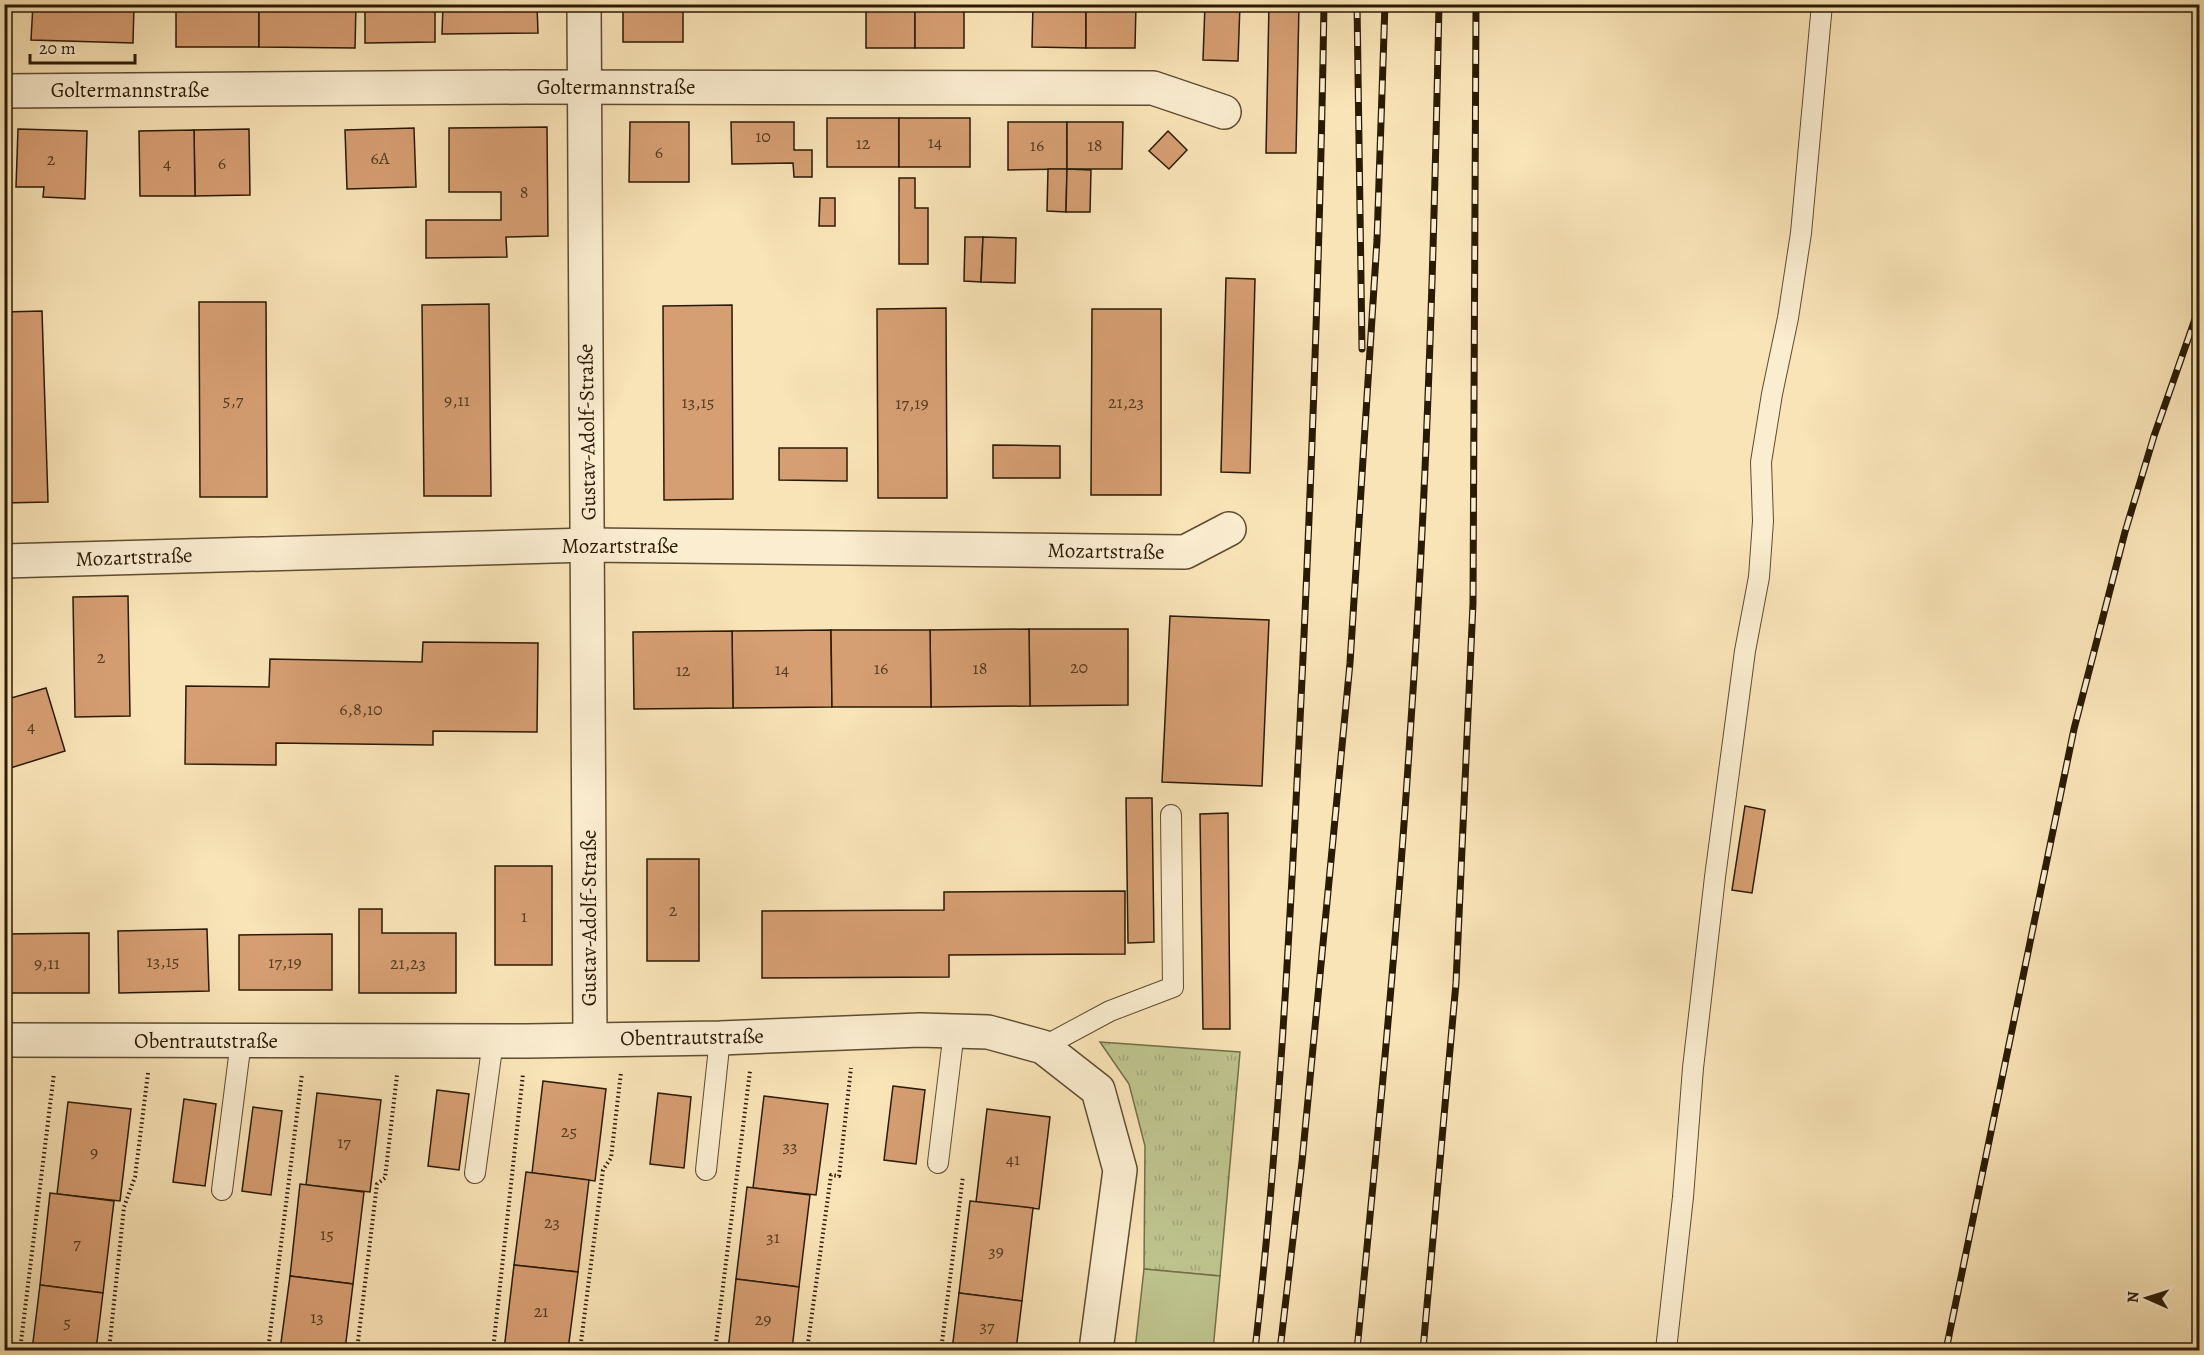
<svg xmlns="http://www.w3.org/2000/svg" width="2204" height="1355" font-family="Alegreya,serif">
	<defs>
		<pattern id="park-tufts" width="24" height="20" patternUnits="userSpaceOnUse" patternTransform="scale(1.5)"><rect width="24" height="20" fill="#bec48e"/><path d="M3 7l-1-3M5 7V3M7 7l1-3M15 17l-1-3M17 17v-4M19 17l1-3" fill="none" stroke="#a3a879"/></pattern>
	</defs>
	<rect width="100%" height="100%" fill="#f9e4b7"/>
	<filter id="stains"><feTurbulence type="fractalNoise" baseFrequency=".00333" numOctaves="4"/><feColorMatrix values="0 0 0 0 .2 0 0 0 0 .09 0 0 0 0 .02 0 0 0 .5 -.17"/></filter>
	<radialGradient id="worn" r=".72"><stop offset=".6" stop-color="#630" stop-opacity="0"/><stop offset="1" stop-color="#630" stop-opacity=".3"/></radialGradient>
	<path fill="url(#park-tufts)" stroke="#746f48" stroke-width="1.5" d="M1100,1042L1240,1052L1220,1276L1144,1269L1145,1146L1129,1084Z"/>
	<path fill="#bec48e" stroke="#746f48" stroke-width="1.5" d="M1144,1269L1220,1276L1213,1350H1135Z"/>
	<g fill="#d69e73" stroke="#2b1a03" stroke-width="1.5">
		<path d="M33,4H134L133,43L31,40Z"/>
		<rect x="176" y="4" width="83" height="43"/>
		<path d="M259,4H356L355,48L259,47Z"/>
		<path d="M365,4H435V42L365,43Z"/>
		<rect x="623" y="4" width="60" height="38"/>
		<rect x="866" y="4" width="49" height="44"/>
		<rect x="915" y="4" width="49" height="44"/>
		<path d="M1033,4H1086V48L1032,47Z"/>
		<path d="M1086,4H1136L1135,48H1086Z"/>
		<path d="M1205,4H1240L1238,61L1203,60Z"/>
		<path d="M1269,4H1299L1296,153H1266Z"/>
		<path d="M443,5H537L538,33L442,34Z"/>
		<rect x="827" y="118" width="72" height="49"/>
		<rect x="899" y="118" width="71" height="49"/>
		<path d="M630,122H689V182H629Z"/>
		<path d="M731,122H794V150H812V177H794L793,163L732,164Z"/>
		<path d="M1008,122H1067V169L1008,170Z"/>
		<path d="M1067,122H1123L1122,169H1067Z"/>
		<path d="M547,127L548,236L506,237L507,257L426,258V220H501V192H449V128Z"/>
		<path d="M414,128L416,187L347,189L345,130Z"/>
		<path d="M18,129L87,131L85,199L43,197L44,187H16Z"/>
		<path d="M249,129L250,195L195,196L194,130Z"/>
		<path d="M194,130L195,196H140L139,131Z"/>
		<path d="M1168,131L1187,150L1169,169L1149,151Z"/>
		<path d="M1048,169H1067L1066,212L1047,211Z"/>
		<path d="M1067,169L1091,170L1090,212H1066Z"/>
		<path d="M899,178H915V208H928V264H899Z"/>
		<path d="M820,198H835V226H819Z"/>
		<path d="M965,237H983L981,282L964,281Z"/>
		<path d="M983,237L1016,238L1015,283L981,282Z"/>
		<path d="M1226,278L1255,279L1250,473L1221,472Z"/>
		<path d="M199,302H266L267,497H200Z"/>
		<path d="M489,304L491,496H424L422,305Z"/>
		<path d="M732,305L733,499L664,500L663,306Z"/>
		<path d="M946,308L947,498H878L877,309Z"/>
		<path d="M1092,309H1161V495H1091Z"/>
		<path d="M42,311L48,502L4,503V312Z"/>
		<path d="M993,445L1060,446V478H993Z"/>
		<path d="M779,448H847V481L779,480Z"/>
		<path d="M128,596L130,716L75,717L73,597Z"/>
		<path d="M1170,616L1269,620L1262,786L1162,782Z"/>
		<path d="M1029,629H1128V705L1030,706Z"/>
		<path d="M1029,629L1030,706L931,707L930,630Z"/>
		<path d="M831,630L832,707L733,708L732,631Z"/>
		<path d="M831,630H930L931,707H832Z"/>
		<path d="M732,631L733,708L634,709L633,632Z"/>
		<path d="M423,642L538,643L537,732L433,731V745L276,743V765L185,764L186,686L269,687L270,659L422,662Z"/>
		<path d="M46,688L65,751L4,770V700Z"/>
		<path d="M1126,798H1152L1154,942L1128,943Z"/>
		<path d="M1745,806L1765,810L1752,893L1732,890Z"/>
		<path d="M1228,813L1230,1029H1203L1200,814Z"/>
		<rect x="647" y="859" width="52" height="102"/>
		<rect x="495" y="866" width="57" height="99"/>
		<path d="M1125,891V954L949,955V977L762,978V911L944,910V892Z"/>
		<path d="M359,909H382V933H456V993H359Z"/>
		<path d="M207,929L209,991L119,993L118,931Z"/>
		<path d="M89,933V993H4V934Z"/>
		<path d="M332,934V990H239V935Z"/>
		<path d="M543,1081L606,1089L595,1181L532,1173Z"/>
		<path d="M893,1086L925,1090L916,1164L884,1160Z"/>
		<path d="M437,1090L469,1094L459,1170L428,1166Z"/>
		<path d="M317,1093L381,1100L370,1192L306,1185Z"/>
		<path d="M658,1093L691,1097L684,1168L650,1164Z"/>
		<path d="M764,1096L828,1104L816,1195L753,1188Z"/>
		<path d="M184,1099L216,1104L205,1186L173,1182Z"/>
		<path d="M68,1102L131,1109L120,1201L57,1194Z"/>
		<path d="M253,1107L282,1111L271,1195L242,1191Z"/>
		<path d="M987,1109L1050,1117L1039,1209L976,1202Z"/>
		<path d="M526,1172L589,1180L578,1272L514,1265Z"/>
		<path d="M300,1184L364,1192L353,1284L290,1276Z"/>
		<path d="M747,1187L810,1195L799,1287L736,1279Z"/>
		<path d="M50,1193L114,1201L103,1293L40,1285Z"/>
		<path d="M970,1201L1033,1208L1022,1301L959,1293Z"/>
		<path d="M514,1265L578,1272L568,1350H504Z"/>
		<path d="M290,1276L353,1284L345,1350H280Z"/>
		<path d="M736,1279L799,1287L792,1350H728Z"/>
		<path d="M40,1285L103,1293L96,1350H32Z"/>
		<path d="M959,1293L1022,1301L1016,1350H952Z"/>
	</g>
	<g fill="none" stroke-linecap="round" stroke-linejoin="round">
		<defs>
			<g id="lane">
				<path d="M1043,1047L1110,1011L1173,987L1171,815"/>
				<path d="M938,1163L954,1031"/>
				<path d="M706,1170L720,1038"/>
				<path d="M475,1173L493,1041"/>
				<path d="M222,1190L241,1041"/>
				<path d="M1666,1350L1683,1197L1693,1068L1715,877L1745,651L1759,577L1763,521L1761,462L1772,394L1788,318L1801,233L1822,4"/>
			</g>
			<g id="street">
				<path d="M584,4L590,1039"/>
				<path d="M4,91L525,87L1153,88L1224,112"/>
				<path d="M4,561L589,545L1185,552L1229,529"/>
				<path d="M4,1040L527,1041L720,1038L920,1030L988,1032L1043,1047L1098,1090L1120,1170L1096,1350"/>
			</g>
		</defs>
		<use href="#lane" stroke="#5e4c30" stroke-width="22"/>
		<use href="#street" stroke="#5e4c30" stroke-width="36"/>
		<g stroke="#2b1a03" stroke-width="4" stroke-dasharray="1.5 3" stroke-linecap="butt">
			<path d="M20,1350L54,1073"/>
			<path d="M109,1350L124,1207L135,1177L148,1073"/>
			<path d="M268,1350L302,1074"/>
			<path d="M357,1350L377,1184L385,1178L397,1075"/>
			<path d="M493,1350L523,1074"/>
			<path d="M580,1350L603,1170L611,1158L621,1072"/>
			<path d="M715,1350L750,1071"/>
			<path d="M807,1350L831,1175L839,1176L851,1068"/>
			<path d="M941,1350L963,1176"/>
		</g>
		<use href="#lane" stroke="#fbedd0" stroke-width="20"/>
		<use href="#street" stroke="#fbedd0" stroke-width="33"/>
		<defs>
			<g id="rail">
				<path d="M1357,4L1362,349"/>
				<path d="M1255,1350C1278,1149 1289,945 1299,742C1311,497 1320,251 1324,4"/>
				<path d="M1280,1350L1302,1162L1350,663L1377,240L1385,4"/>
				<path d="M1357,1350C1377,1146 1397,941 1410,736C1427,492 1434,249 1439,4"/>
				<path d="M1423,1350L1456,983L1473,603L1476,4"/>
				<path d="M1946,1350L2074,729L2125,532L2154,436L2200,305"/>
			</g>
		</defs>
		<use href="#rail" stroke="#2b1a03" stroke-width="7"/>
		<use href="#rail" stroke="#fbedd0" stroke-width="4.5" stroke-dasharray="14" stroke-linecap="butt"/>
	</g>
	<g text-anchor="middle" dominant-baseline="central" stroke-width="5" stroke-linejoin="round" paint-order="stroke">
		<g font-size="18" fill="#563b1f">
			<text x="763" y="136">10</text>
			<text x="935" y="142">14</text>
			<text x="863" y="143">12</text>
			<text x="1037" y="145">16</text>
			<text x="1095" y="145">18</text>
			<text x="659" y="152">6</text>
			<text x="380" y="158">6A</text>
			<text x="51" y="159">2</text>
			<text x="167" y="163">4</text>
			<text x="222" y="163">6</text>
			<text x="524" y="192">8</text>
			<text x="233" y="400">5,7</text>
			<text x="457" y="400">9,11</text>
			<text x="698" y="402">13,15</text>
			<text x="1126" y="402">21,23</text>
			<text x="912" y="403">17,19</text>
			<text x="101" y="657">2</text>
			<text x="1079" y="667">20</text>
			<text x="881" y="668">16</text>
			<text x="980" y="668">18</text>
			<text x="782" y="669">14</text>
			<text x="683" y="670">12</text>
			<text x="361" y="709">6,8,10</text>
			<text x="31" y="726">4</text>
			<text x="673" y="910">2</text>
			<text x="524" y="916">1</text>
			<text x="163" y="961">13,15</text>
			<text x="285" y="962">17,19</text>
			<text x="47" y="963">9,11</text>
			<text x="408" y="963">21,23</text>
			<text x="569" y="1131">25</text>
			<text x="344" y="1142">17</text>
			<text x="790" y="1146">33</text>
			<text x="94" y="1152">9</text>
			<text x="1013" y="1159">41</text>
			<text x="552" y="1222">23</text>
			<text x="327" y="1234">15</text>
			<text x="773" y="1237">31</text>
			<text x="77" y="1243">7</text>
			<text x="996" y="1251">39</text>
			<text x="541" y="1311">21</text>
			<text x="317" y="1317">13</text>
			<text x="763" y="1319">29</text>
			<text x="67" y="1322">5</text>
			<text x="987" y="1326">37</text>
		</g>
		<g font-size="21" fill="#2b1a03" stroke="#fbedd0">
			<text x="616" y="87">Goltermannstraße</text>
			<text x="130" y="90">Goltermannstraße</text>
			<text transform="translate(587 432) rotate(-91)">Gustav-Adolf-Straße</text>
			<text x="620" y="546">Mozartstraße</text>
			<text transform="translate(1106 551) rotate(1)">Mozartstraße</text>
			<text transform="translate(134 557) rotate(-2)">Mozartstraße</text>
			<text transform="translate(589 918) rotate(-90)">Gustav-Adolf-Straße</text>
			<text transform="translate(692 1037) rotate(-1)">Obentrautstraße</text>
			<text x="206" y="1041">Obentrautstraße</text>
		</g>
	</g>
	<rect width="2204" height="1355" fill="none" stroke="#f9e4b7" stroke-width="24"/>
	<rect x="6" y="6" width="2192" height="1343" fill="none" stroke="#2b1a03" stroke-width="3"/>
	<rect x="12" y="12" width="2180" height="1331" fill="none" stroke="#2b1a03" stroke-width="1.5"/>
	<g transform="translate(2147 1298) rotate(273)" stroke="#fbedd0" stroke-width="4.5" paint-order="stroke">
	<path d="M0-4.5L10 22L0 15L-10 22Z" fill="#2b1a03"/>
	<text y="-9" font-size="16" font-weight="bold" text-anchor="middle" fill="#2b1a03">N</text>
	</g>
	<path d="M30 54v9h105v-9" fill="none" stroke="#2b1a03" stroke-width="3"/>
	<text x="39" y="54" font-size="18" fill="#2b1a03" stroke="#fbedd0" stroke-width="4.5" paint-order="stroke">20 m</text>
	<rect width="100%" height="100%" filter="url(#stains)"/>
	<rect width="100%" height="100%" fill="url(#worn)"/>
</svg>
